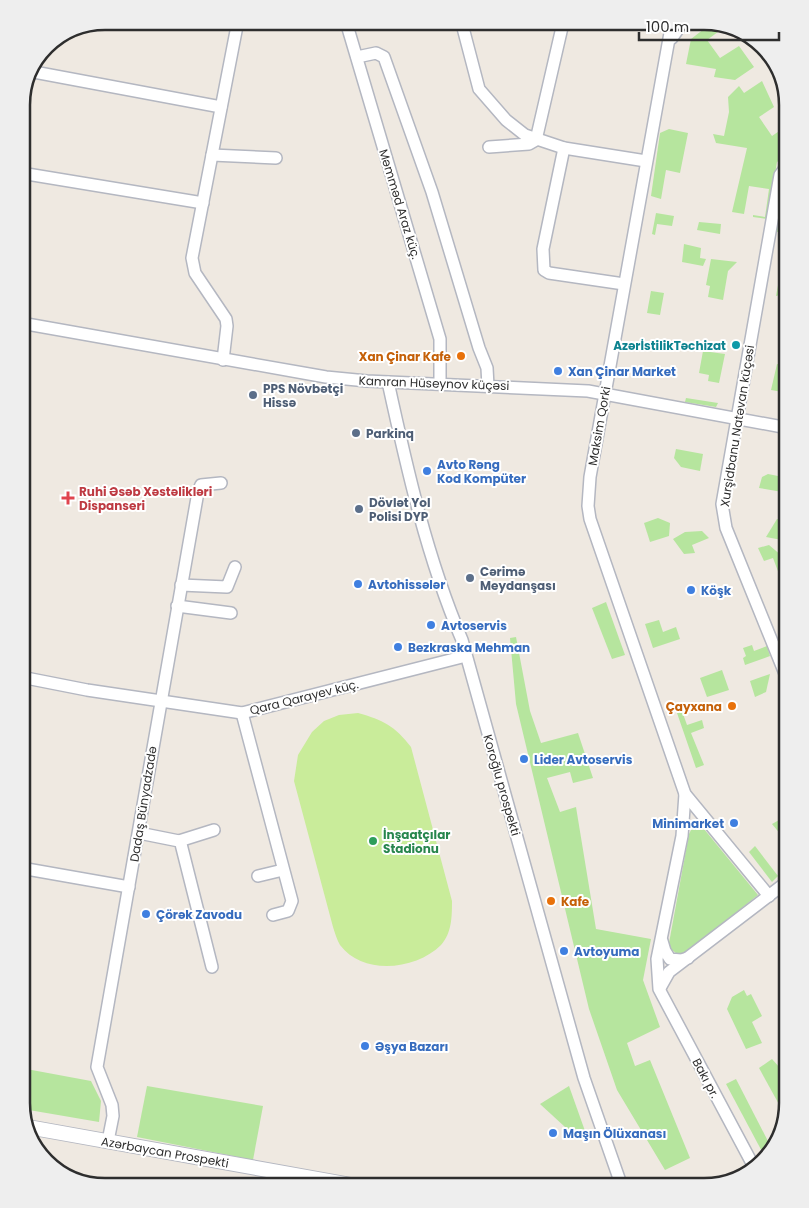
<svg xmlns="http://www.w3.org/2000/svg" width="809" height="1208" font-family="Poppins,sans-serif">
	<rect width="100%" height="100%" fill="#efe9e1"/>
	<g fill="#b6e59e">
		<path d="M713,22L726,26L707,40L720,58L739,46L754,67L735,80L714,77L716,69L686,64L691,39Z"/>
		<path d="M762,81L774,107L759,117L772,136L788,125V154L777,162L767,219L753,217V215L765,217L769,189L749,186L744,214L732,212L747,148L716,143L713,134L724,136L729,112L728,97L739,86L744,93Z"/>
		<path d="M669,129L688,133L680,173L666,170L661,199L651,196L660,133Z"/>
		<path d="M656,213L674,216L672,226L657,224L655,235L652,234Z"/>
		<path d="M779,216L788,219V236L775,231Z"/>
		<path d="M699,222L721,224L720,234L697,230Z"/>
		<path d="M684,244L701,248L700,258L706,259L703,266L682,262Z"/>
		<path d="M785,248H788V275H784L780,295L776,296Z"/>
		<path d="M711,259L737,262L728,271L723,300L708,297L710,286L706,285Z"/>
		<path d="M651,291L664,293L660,315L647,313Z"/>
		<path d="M703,351L725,354L719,383L708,381L709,375L699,373Z"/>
		<path d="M777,364L788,366V393L771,390Z"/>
		<path d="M686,398L718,403L716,407L685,402Z"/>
		<path d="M676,449L703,454L700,471L681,467L674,458Z"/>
		<path d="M768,474L788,478V493L759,488L762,477Z"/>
		<path d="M658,518L670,523L669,536L650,542L644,523Z"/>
		<path d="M777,519L788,521L787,541L766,537Z"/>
		<path d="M702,531L709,538L692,545L695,553L684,554L673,539L685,532Z"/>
		<path d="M769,545L788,561V598L773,558L764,561L758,548Z"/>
		<path d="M606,602L625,655L612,659L592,608Z"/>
		<path d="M659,620L663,632L676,627L680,639L653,648L645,624Z"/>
		<path d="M516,637L530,711L541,743L578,733L593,778L573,783L570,772L547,778L560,812L576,807L596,929L651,939L643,980L660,1027L627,1043L635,1066L650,1060L690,1158L665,1170L617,1090L589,1009L516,704L510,638Z"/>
		<path d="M752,645L754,651L767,646L770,656L745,665L743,658L746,656L743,648Z"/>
		<path d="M722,670L729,690L707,697L700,678Z"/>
		<path d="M770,674L766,692L755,697L750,681Z"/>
		<path d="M682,711L687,725L702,720L704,728L691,733L704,765L696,768L677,713Z"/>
		<path d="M788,815V840L786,841L772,824Z"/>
		<path d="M698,828L704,829L758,895L687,952L677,954L671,949L669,943L689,834L691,830Z"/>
		<path d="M755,846L778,876L772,882L749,852Z"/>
		<path d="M744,990L747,996L751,994L762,1016L752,1022L762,1043L746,1049L727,1009L732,997Z"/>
		<path d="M772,1059L788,1077V1103L781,1108L759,1068Z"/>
		<path d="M21,1068L91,1081L101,1101L99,1122L23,1109Z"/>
		<path d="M736,1079L772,1149L765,1157L726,1084Z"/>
		<path d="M147,1086L263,1106L253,1160L137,1137Z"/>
		<path d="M569,1086L585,1131L577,1138L540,1104Z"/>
	</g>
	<path fill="#c9ec9a" d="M358,713C383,720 395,726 411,747L452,901C452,916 452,933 441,945C416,970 363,976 340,945C337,940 335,933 333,927L294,781L298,755L312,732L324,721L339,715Z"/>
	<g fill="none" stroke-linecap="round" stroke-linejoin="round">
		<defs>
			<g id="minor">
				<path d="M672,22L590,477L588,506L590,519L685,794L769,896"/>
				<path d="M462,24L479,89L506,120L525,135L564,148L646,161"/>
				<path d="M347,25L440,339V384"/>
				<path d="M672,38L683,22"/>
				<path d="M357,57L376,53L384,57L432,192L479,348L487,368L488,386"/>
				<path d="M34,72L221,107"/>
				<path d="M489,147L529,144L536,140L563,23"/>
				<path d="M564,148L543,249L544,270L549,273L624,284"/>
				<path d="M212,155L276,158"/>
				<path d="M21,173L203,203"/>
				<path d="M21,323L326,377L367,381L588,391L788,428"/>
				<path d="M223,360L227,326L226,319L195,273L192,258L237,26"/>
				<path d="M388,382C407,469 427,558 462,640L584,1078L622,1187"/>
				<path d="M181,585L227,587L235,567"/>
				<path d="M177,606L231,613"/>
				<path d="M21,677L87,690L242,713L466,656"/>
				<path d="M788,681L726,528L722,504L780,175L788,164"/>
				<path d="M242,713L292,901L288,911L273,915"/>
				<path d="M685,794L682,836L657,959L659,989L754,1167"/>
				<path d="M139,833L179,841L181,844L212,967"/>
				<path d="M179,841L214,830"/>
				<path d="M21,868L129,887"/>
				<path d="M258,876L283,870"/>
				<path d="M662,941L665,951L670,959L681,960L688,958"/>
				<path d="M660,988L669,972L788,881"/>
				<path d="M108,1141L113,1116L112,1105L97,1067L198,492L201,485L221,483"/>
			</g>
			<path id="tertiary" d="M28,1127L362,1187"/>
		</defs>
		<use href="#minor" stroke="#b4b7c1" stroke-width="14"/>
		<use href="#tertiary" stroke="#b4b7c1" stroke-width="16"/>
		<use href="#minor" stroke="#fff" stroke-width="11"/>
		<use href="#tertiary" stroke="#fff" stroke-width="14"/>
	</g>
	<circle fill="#0f9aa8" stroke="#fff" stroke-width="2" cx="736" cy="345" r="5"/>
	<g fill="#e8710a" stroke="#fff" stroke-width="2">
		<circle cx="461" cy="356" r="5"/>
		<circle cx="732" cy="706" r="5"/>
		<circle cx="551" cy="901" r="5"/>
	</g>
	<g fill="#3f7fe0" stroke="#fff" stroke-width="2">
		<circle cx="558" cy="371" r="5"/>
		<circle cx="427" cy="471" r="5"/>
		<circle cx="358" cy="584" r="5"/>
		<circle cx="691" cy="590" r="5"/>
		<circle cx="431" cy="625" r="5"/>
		<circle cx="398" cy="647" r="5"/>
		<circle cx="524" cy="759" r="5"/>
		<circle cx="734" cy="823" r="5"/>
		<circle cx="146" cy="914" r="5"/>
		<circle cx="564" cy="951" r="5"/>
		<circle cx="365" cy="1046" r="5"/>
		<circle cx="553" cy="1133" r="5"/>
	</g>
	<g fill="#5c6f8a" stroke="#fff" stroke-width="2">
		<circle cx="253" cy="395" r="5"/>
		<circle cx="356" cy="433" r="5"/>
		<circle cx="359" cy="509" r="5"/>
		<circle cx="470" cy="578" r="5"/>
	</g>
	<path fill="#e0444e" stroke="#fff" stroke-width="2" d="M65.5 490.5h5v5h5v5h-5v5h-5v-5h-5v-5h5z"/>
	<circle fill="#2e9e5b" stroke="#fff" stroke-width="2" cx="373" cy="841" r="5"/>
	<g text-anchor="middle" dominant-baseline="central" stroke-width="4" stroke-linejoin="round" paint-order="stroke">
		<g font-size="12" fill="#2e2e2e" stroke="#fff">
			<text transform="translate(400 204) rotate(73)">Məmməd Araz küç.</text>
			<text transform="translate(434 383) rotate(2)">Kamran Hüseynov küçəsi</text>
			<text transform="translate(599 426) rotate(-80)">Maksim Qorki</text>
			<text transform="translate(737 426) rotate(-81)">Xurşidbanu Natəvan küçəsi</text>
			<text transform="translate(304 697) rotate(-14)">Qara Qarayev küç.</text>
			<text transform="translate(502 785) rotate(74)">Koroğlu prospekti</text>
			<text transform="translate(143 804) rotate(-81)">Dadaş Bünyadzadə</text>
			<text transform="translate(706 1078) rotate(62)">Bakı pr.</text>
			<text transform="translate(165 1152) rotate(10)">Azərbaycan Prospekti</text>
		</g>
		<g font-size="12" font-weight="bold" fill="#0d838f" stroke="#fff" text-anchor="end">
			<text x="726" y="345">AzərİstilikTəchizat</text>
		</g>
		<g font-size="12" font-weight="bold" fill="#c56008" stroke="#fff" text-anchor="end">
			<text x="451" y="356">Xan Çinar Kafe</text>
			<text x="722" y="706">Çayxana</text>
			<text x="561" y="901" text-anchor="start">Kafe</text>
		</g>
		<g font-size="12" font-weight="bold" fill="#366cbe" stroke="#fff" text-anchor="start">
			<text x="568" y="371">Xan Çinar Market</text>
			<text x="437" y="464">Avto Rəng<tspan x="437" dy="14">Kod Kompüter</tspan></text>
			<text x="368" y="584">Avtohissələr</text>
			<text x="701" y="590">Köşk</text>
			<text x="441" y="625">Avtoservis</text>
			<text x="408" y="647">Bezkraska Mehman</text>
			<text x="534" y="759">Lider Avtoservis</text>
			<text x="724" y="823" text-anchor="end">Minimarket</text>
			<text x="156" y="914">Çörək Zavodu</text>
			<text x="574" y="951">Avtoyuma</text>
			<text x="375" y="1046">Əşya Bazarı</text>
			<text x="563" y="1133">Maşın Ölüxanası</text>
		</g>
		<g font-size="12" font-weight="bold" fill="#4e5e75" stroke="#fff" text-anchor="start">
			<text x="263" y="388">PPS Növbətçi<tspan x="263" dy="14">Hissə</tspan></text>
			<text x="366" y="433">Parkinq</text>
			<text x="369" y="502">Dövlət Yol<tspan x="369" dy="14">Polisi DYP</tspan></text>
			<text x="480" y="571">Cərimə<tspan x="480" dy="14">Meydanşası</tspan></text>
		</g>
		<g font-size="12" font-weight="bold" fill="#be3a42" stroke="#fff" text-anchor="start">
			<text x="79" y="491">Ruhi Əsəb Xəstəlikləri<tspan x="79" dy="14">Dispanseri</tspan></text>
		</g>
		<g font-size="12" font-weight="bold" fill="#27864d" stroke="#fff" text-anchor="start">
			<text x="383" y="834">İnşaatçılar<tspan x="383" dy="14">Stadionu</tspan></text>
		</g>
	</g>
	<path d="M0 0H809V1208H0ZM105 30H704A75 75 0 0 1 779 105V1103A75 75 0 0 1 704 1178H105A75 75 0 0 1 30 1103V105A75 75 0 0 1 105 30Z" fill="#eee" fill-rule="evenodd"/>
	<path fill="none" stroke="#2e2e2e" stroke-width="2.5" d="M105 30H704A75 75 0 0 1 779 105V1103A75 75 0 0 1 704 1178H105A75 75 0 0 1 30 1103V105A75 75 0 0 1 105 30Z"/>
	<path d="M639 32v8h140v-8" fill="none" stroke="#2e2e2e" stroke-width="2.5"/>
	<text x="646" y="32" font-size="15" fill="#2e2e2e" stroke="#ffffff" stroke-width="4" paint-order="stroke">100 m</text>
</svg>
